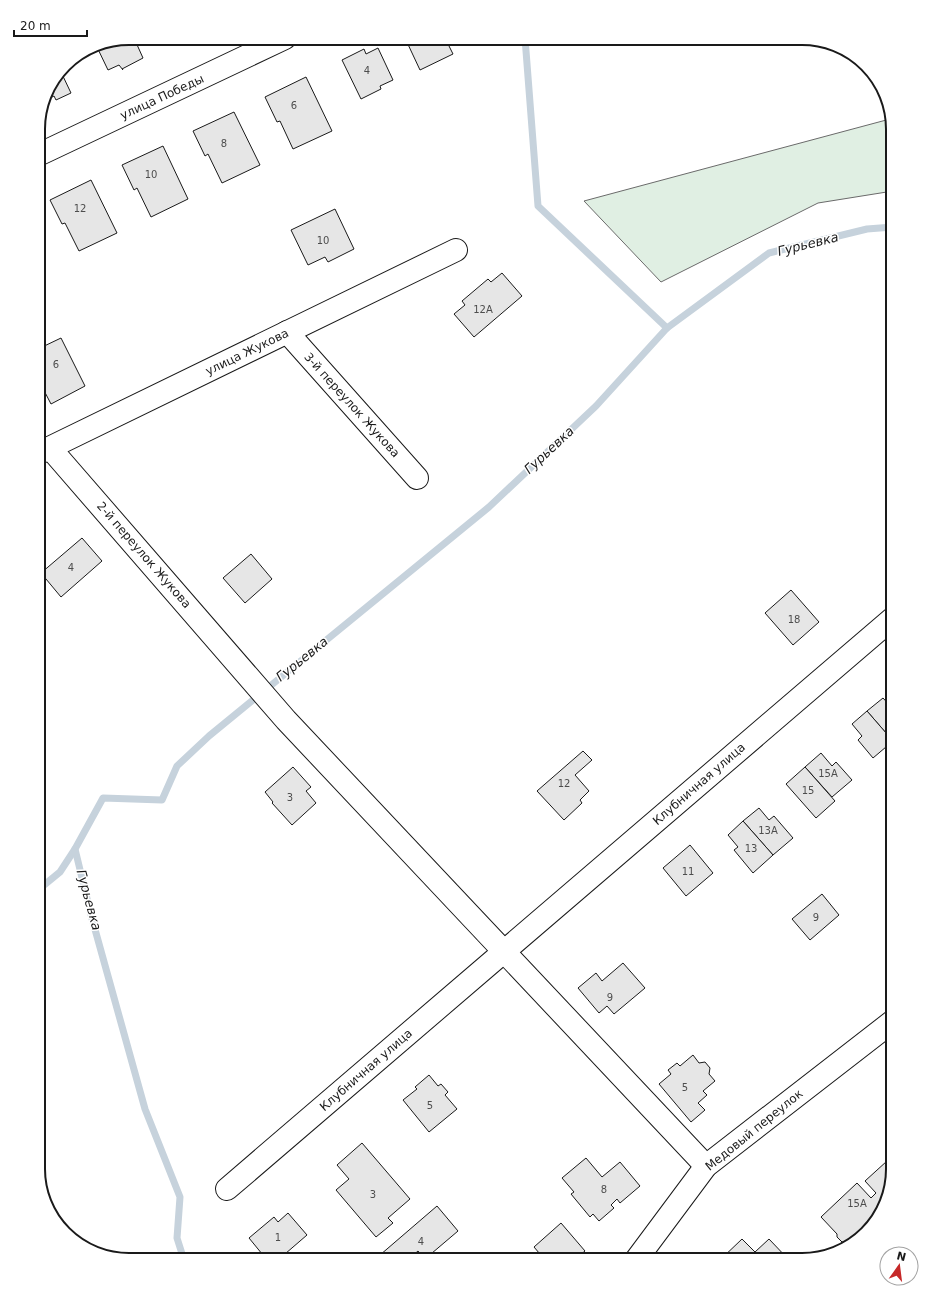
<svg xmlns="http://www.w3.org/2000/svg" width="931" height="1298" font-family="'DejaVu Sans',sans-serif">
	<rect width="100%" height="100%" fill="#fff"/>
	<path fill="#e0efe3" stroke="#6a6a6a" d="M890,119L893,129V191L818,203L661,282L584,201Z"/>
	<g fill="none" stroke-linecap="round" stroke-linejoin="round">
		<g stroke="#c6d2dc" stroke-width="7">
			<path d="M525,38L538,206L667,328"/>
			<path d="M38,890L60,872L75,849"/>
			<path d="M184,1260L177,1238L180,1197L145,1109L91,915L75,849L103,798L162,800L177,766L209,736L489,507L596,406L667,328L769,253L867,229L893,227"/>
		</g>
	</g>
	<g fill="#e6e6e6" stroke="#1a1a1a">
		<path d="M129,38H134L143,58L122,69L123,70L119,65L108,70L96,45Z"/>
		<path d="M405,38H445L453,54L420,70Z"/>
		<path d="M378,48L393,80L380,86L381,89L361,99L342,60L364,49L366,54Z"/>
		<path d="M61,72L71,93L56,100L54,96L44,101L47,89Z"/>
		<path d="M306,77L332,131L293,149L280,121L277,122L265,97Z"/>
		<path d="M234,112L260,165L222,183L208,154L205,156L193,131Z"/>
		<path d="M163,146L188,199L151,217L137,188L134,190L122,165Z"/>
		<path d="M91,180L117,233L79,251L65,223L62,224L50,200Z"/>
		<path d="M335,209L354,249L328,262L325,257L308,265L291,230Z"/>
		<path d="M38,253L45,268L38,271Z"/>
		<path d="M502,273L522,296L474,337L454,314L465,305L462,301L488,279L491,282Z"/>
		<path d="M61,338L85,386L51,404L38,379V349Z"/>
		<path d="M82,538L102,561L61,597L41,573Z"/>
		<path d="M251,554L272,579L245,603L223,578Z"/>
		<path d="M791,590L819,622L793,645L765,613Z"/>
		<path d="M883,698L893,709V741L867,711Z"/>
		<path d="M867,711L893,741L873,758L858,740L862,736L852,724Z"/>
		<path d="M583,751L592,760L575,775L589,791L580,800L582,803L564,820L537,791Z"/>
		<path d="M821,753L832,766L836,762L852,780L832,797L805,767Z"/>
		<path d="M293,767L311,787L306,791L316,803L292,825L272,803L273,802L265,792Z"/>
		<path d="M805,767L835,801L816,818L786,784Z"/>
		<path d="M759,808L769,820L774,816L793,838L773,855L743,821Z"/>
		<path d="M743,821L773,855L753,873L734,850L738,847L728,835Z"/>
		<path d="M690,845L713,873L686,896L663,868Z"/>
		<path d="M822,894L839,915L810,940L792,919Z"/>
		<path d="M623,963L645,988L614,1014L607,1006L599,1013L578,988L596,973L602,981Z"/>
		<path d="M693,1055L699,1063L705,1062L710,1068L709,1074L715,1081L703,1091L707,1095L698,1103L705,1110L691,1122L659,1084L671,1074L668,1070L677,1063L680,1066Z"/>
		<path d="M429,1075L438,1086L441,1084L448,1092L445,1095L457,1109L429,1132L403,1100L417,1089L415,1087Z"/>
		<path d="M362,1143L410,1199L388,1218L393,1223L376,1237L336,1190L349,1179L337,1165Z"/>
		<path d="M586,1158L602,1177L620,1162L640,1186L620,1203L617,1199L611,1205L614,1208L599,1221L593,1214L590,1217L571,1194L574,1192L562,1178Z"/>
		<path d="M887,1161L893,1167V1169L884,1202L883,1200L878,1205L882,1210L881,1213L848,1245L845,1242H842L837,1237V1234L821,1217L857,1183L871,1198L876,1193L865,1181Z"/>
		<path d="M437,1206L458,1231L425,1259L418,1251L411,1257L413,1259L411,1260H384L380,1255Z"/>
		<path d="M288,1213L307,1235L278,1260H267L249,1238L274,1217L278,1222Z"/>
		<path d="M561,1223L585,1251L574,1260H545L534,1247Z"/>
		<path d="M742,1239L755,1252L769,1239L789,1260H720Z"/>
	</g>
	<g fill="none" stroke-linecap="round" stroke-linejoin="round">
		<defs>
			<g id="minor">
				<path d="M38,155L285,38"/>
				<path d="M287,332L417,478"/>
				<path d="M50,448L286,720L706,1166"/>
				<path d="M39,453L456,250"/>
				<path d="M227,1189L893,618"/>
				<path d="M636,1260L706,1166L893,1021"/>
			</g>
		</defs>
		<use href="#minor" stroke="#1a1a1a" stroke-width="24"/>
		<use href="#minor" stroke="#fff" stroke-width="22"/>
	</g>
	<g text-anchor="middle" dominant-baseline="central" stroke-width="3" stroke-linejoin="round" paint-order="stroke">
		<g font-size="10" fill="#4d4d4d">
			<text x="367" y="70">4</text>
			<text x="294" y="105">6</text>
			<text x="224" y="143">8</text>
			<text x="151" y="174">10</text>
			<text x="80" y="208">12</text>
			<text x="323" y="240">10</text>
			<text x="483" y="309">12А</text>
			<text x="56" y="364">6</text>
			<text x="71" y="567">4</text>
			<text x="794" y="619">18</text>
			<text x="828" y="773">15А</text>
			<text x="564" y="783">12</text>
			<text x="808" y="790">15</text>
			<text x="290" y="797">3</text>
			<text x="768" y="830">13А</text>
			<text x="751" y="848">13</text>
			<text x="688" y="871">11</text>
			<text x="816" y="917">9</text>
			<text x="610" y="997">9</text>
			<text x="685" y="1087">5</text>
			<text x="430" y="1105">5</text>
			<text x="604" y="1189">8</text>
			<text x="373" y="1194">3</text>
			<text x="857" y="1203">15А</text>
			<text x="278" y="1237">1</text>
			<text x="421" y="1241">4</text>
		</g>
		<g font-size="12" fill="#1a1a1a" stroke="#fff">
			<text transform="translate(162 97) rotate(-25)">улица Победы</text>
			<text transform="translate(247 352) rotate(-26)">улица Жукова</text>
			<text transform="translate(352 405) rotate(48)">3-й переулок Жукова</text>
			<text transform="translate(144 555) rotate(49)">2-й переулок Жукова</text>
			<text transform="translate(699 784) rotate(-41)">Клубничная улица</text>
			<text transform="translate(366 1070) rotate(-41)">Клубничная улица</text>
			<text transform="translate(754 1130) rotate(-39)">Медовый переулок</text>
		</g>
		<g font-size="13" font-style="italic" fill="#1a1a1a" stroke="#fff">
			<text transform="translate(808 244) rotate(-14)">Гурьевка</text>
			<text transform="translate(549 450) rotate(-43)">Гурьевка</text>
			<text transform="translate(302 659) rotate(-39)">Гурьевка</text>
			<text transform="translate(89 900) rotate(75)">Гурьевка</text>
		</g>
	</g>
	<path d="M0 0H931V1298H0ZM129 45H802A84 84 0 0 1 886 129V1169A84 84 0 0 1 802 1253H129A84 84 0 0 1 45 1169V129A84 84 0 0 1 129 45Z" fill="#fff" fill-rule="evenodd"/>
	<path fill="none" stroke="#1a1a1a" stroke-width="2" d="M129 45H802A84 84 0 0 1 886 129V1169A84 84 0 0 1 802 1253H129A84 84 0 0 1 45 1169V129A84 84 0 0 1 129 45Z"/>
	<g transform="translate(899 1266) rotate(14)"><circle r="19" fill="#ffffff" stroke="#a3a3a3"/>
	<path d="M0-3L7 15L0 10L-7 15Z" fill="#c62828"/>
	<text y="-6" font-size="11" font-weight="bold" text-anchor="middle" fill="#1a1a1a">N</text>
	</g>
	<path d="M14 30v6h73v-6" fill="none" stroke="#1a1a1a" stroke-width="2"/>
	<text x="20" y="30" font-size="12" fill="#1a1a1a" stroke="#ffffff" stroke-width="3" paint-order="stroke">20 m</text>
</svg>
